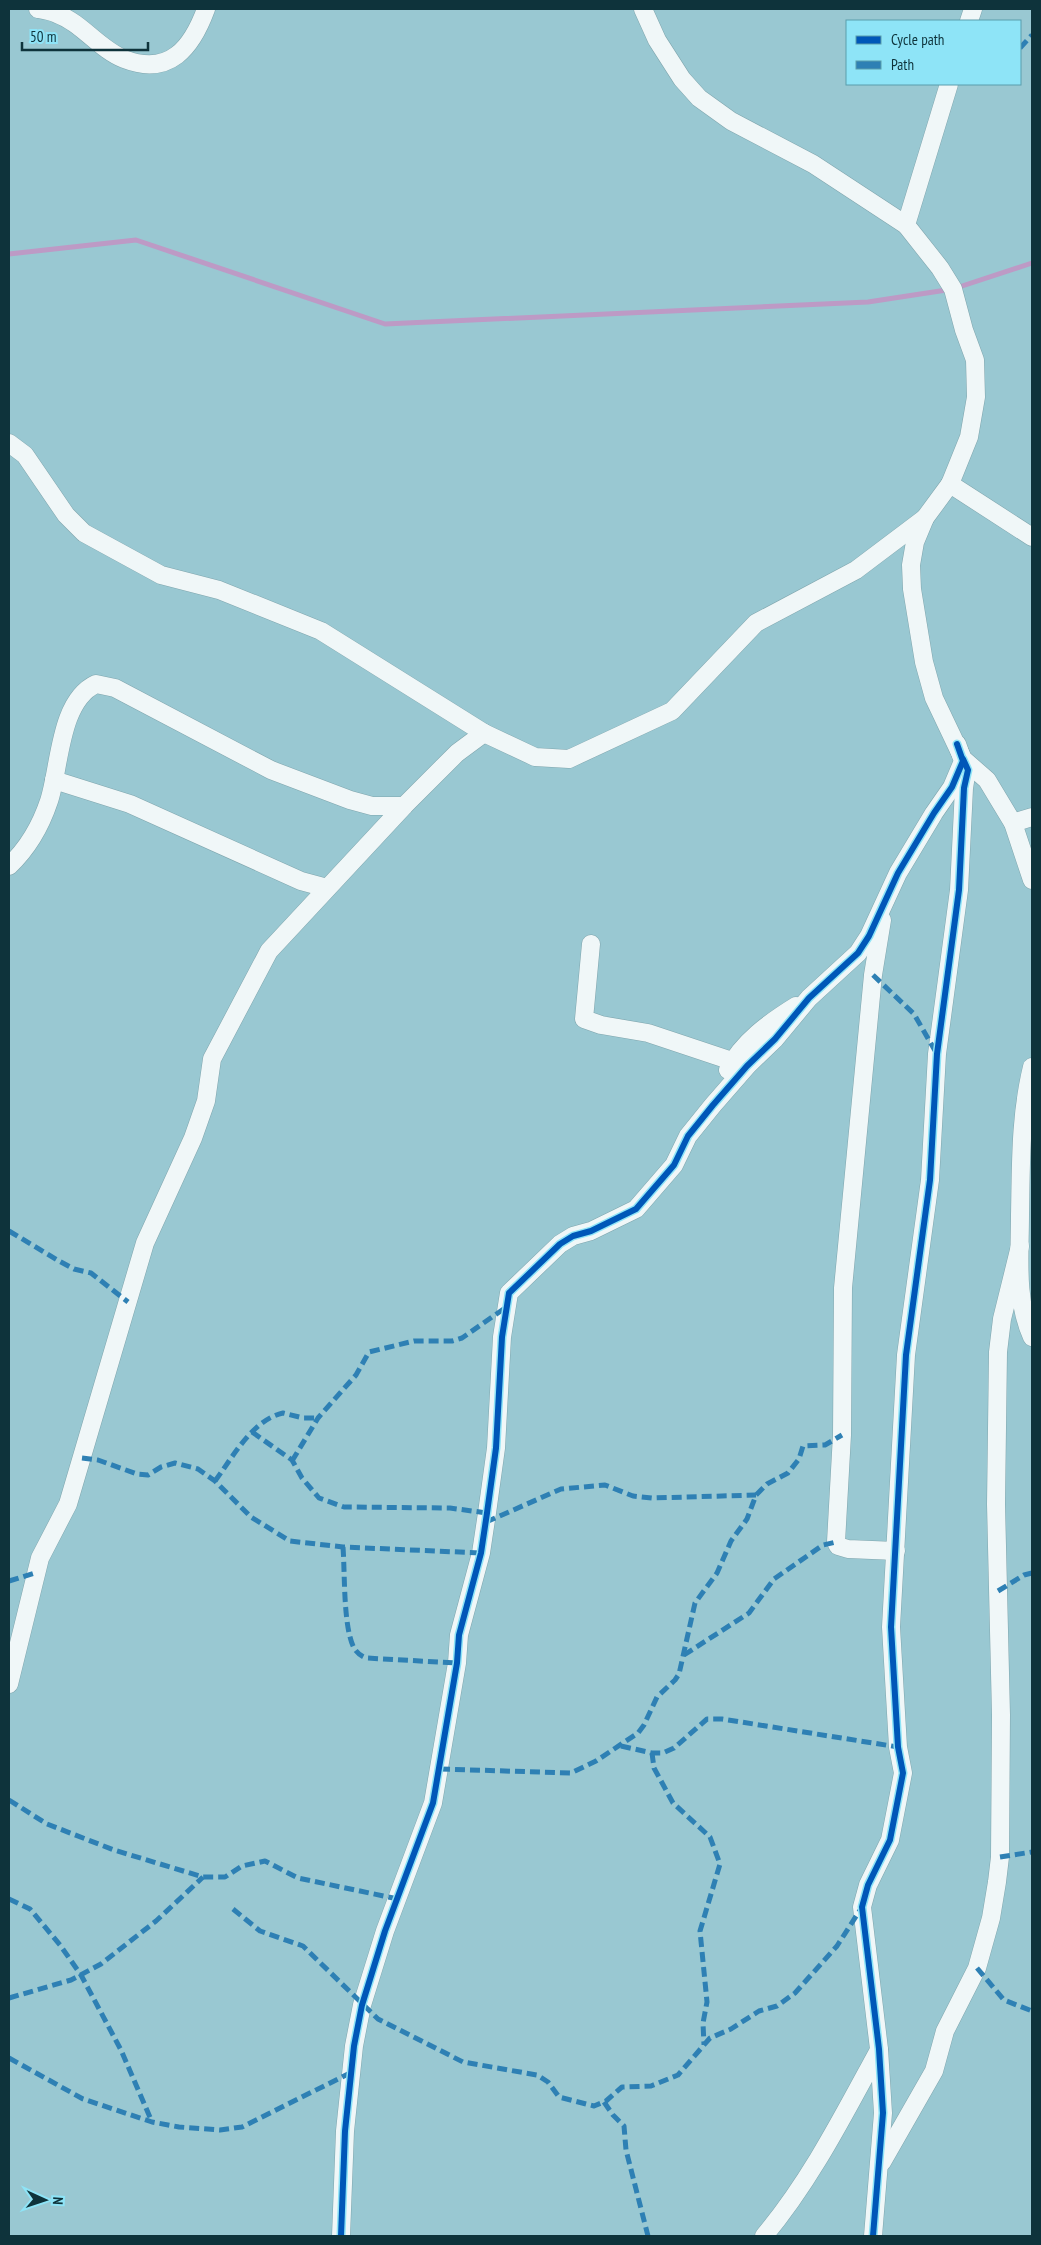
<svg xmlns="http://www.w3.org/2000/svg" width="1041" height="2245" font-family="'PT Sans Narrow',sans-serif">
	<rect width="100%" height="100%" fill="#99c8d2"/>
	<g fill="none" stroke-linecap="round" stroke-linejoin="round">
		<path stroke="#bd9ac5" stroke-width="5" d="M9,254L136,240L385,324L868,302L953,289L1032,263"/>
		<defs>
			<g id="street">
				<path d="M38,9C44,10 51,11 57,14C82,23 99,49 124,59C170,77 192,47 206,9"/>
				<path d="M643,9L657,40L682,79L699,98L731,121L813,164L906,225L940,268L953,289L964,330L975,360L976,397L969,437L950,484L925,518L915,542L911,565L912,589L924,662L934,698L963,759L987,780L1013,823L1032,880"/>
				<path d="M969,21L973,9"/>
				<path d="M906,225L949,84"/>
				<path d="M9,443L25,455L66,515L84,533L161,575L219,590L321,631L484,733"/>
				<path d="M950,484L1032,537"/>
				<path d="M54,780L130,804L301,881L327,888"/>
				<path d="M1013,823L1032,817"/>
				<path d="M9,866C27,849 41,825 49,801C60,768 59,701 96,684L115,688L271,770L350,800L372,806H404L457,753L484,733L535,757L569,759L672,711L756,623L856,570L925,518"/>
				<path d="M882,920L873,975L843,1288L842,1435L836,1542L838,1546L848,1549L896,1551"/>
				<path d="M591,944L584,1019L601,1025L648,1033L732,1061"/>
				<path d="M1032,1067C1020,1116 1021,1165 1020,1215C1020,1255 1015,1300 1032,1337"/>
				<path d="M728,1070C742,1042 770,1022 796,1006"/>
				<path d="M9,1684L40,1558L68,1504L145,1243L193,1138L206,1101L212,1059L269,951L404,806"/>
				<path d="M882,2162L934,2071L945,2031L977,1968L991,1918L997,1882L1000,1857L1001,1715L996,1504L998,1352L1002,1319L1020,1246"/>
				<path d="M341,2236L345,2131L354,2046L362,2005L385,1931L433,1803L457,1663L459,1635L481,1553L487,1513L496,1448L502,1337L509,1293L560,1244L573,1236L591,1231L636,1209L674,1165L688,1136L713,1105L747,1066L775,1039L809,998L858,953L869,936L898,873L934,813L952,787L963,761L957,744"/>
				<path d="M764,2236C811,2180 844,2114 879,2050"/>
				<path d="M873,2236L883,2113L879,2049L862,1907L868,1885L890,1840L903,1773L898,1747L891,1627L906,1355L930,1180L937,1054L959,890L964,788L967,769"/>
			</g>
		</defs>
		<use href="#street" stroke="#7fa5ad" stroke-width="19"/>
		<use href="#street" stroke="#f0f7f8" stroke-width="18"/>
		<g stroke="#2e80b4" stroke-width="5" stroke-dasharray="10 5" stroke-linecap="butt">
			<path d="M1020,48L1032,35"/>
			<path d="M873,975L914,1014L937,1054"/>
			<path d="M9,1231L59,1261L74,1269L91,1273L128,1302"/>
			<path d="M252,1432L292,1460L302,1478L319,1498L344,1507L450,1508L487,1513"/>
			<path d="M82,1458L98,1460L137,1474L148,1475L161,1467L175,1463L198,1469L215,1481L251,1517L290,1541L343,1547L481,1553"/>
			<path d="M292,1461L318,1418L356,1375L369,1352L414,1341H452L462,1338L505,1308"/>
			<path d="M215,1481C233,1457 252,1420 283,1413L303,1418H318"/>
			<path d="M486,1522L561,1489L605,1485L633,1496L652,1498L756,1495"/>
			<path d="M343,1547C345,1573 343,1627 354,1648C357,1653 361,1656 366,1658L457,1663"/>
			<path d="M9,1581L35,1573"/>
			<path d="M998,1591L1024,1575L1032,1573"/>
			<path d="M684,1655L749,1613L774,1579L823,1545L836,1542"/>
			<path d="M621,1746L652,1753H663L674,1748L707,1719H722L898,1747"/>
			<path d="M652,1753L654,1768L673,1803L710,1837L720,1864L700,1931L707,2002L703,2023L704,2045"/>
			<path d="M440,1769L571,1773L596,1761L638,1733L644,1725L657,1697L675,1680L679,1674L695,1603L717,1573L731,1541L747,1519L756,1495L767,1484L788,1473L799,1459L803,1446L825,1445L842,1435"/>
			<path d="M9,1800L47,1824L114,1850L203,1877H225L242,1866L265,1861L298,1878L398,1899"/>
			<path d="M1000,1857L1032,1852"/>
			<path d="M9,1899L30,1909L60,1945L81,1975L121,2050L152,2122"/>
			<path d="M233,1909L260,1931L303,1946L378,2019L463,2062L537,2075L548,2082L559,2097L594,2106L606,2101L622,2087L651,2086L678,2075L710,2038L731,2029L759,2011L777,2006L795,1993L837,1946L862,1907"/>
			<path d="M977,1968L1004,2000L1032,2011"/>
			<path d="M9,1998L71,1980L101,1964L156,1921L203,1877"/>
			<path d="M9,2058L83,2099L152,2122L179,2127L220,2130L242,2127L350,2073"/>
			<path d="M604,2102L613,2115L624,2126L626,2150L648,2236"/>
		</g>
		<defs>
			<g id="cycleway">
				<path d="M341,2236L345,2131L354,2046L362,2005L385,1931L433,1803L457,1663L459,1635L481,1553L487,1513L496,1448L502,1337L509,1293L560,1244L573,1236L591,1231L636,1209L674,1165L688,1136L713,1105L747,1066L775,1039L809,998L858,953L869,936L898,873L934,813L952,787L963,761L957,744"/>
				<path d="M873,2236L883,2113L879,2049L862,1907L868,1885L890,1840L903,1773L898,1747L891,1627L906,1355L930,1180L937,1054L959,890L964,788L968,770L963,759"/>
			</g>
		</defs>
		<use href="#cycleway" stroke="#8ee4f7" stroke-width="9"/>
		<use href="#cycleway" stroke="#0057b8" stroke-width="6"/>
	</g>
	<rect width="1041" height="2245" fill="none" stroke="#0e333b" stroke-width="20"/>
	<rect x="846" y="20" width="175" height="65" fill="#8ee4f7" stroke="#5b9dac"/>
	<rect x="856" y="36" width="25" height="8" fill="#0057b8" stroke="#5b9dac"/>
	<text x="891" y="45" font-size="15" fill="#0e333b">Cycle path</text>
	<rect x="856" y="61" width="25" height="8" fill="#2e80b4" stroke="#5b9dac"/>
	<text x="891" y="70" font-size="15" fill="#0e333b">Path</text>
	<g transform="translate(45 2200) rotate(93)" stroke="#8ee4f7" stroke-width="4" paint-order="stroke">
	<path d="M0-4L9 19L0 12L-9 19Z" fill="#0e333b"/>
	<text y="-8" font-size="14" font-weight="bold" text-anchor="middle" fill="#0e333b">N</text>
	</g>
	<path d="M22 42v8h126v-8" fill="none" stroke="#0e333b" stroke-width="2.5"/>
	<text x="30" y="42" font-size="15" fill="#0e333b" stroke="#8ee4f7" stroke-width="4" paint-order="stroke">50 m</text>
</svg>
